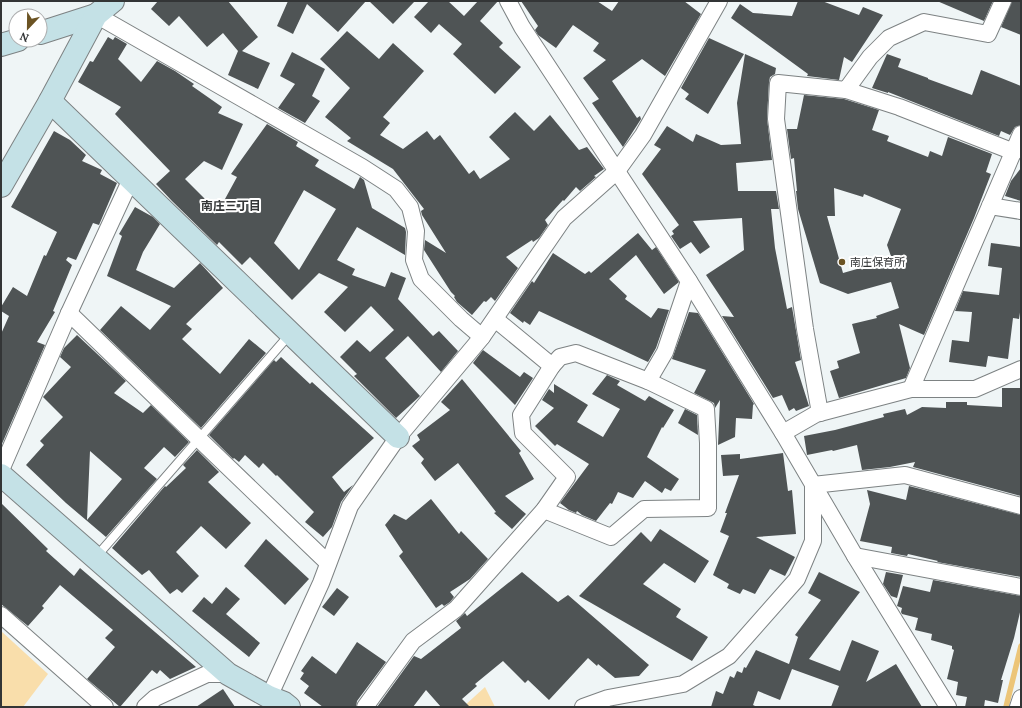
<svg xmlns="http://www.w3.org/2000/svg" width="1022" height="708" font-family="Lora,'Noto Sans JP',serif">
	<rect width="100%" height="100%" fill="#eff5f6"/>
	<g fill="#f9deab">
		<path d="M1,631L48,674L23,707H1Z"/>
		<path d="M485,687L495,707H463Z"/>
	</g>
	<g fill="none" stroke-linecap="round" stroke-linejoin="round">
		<path stroke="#ecc578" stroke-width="5.5" d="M1006,707L1021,646"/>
	</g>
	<g fill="#4f5455" fill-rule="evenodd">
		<path d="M158,1H228L258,37L242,51L270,63L258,89L228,75L238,51L223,33L207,47L179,16L169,26L151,9Z"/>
		<path d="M288,1H366L338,32L307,4L293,34L277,26Z"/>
		<path d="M369,1H415L393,24Z"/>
		<path d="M429,1H448L464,16L478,1H498L480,21L503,43L499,47L521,67L495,94L453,54L462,44L439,24L431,33L414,17Z"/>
		<path d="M521,1H597L612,11L619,1H684L701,14L665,76L642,59L612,81L637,118L640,116L641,119L623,147L592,103L599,99L583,78L606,60L593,51L599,43L573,25L556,48L538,35L535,30L538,26Z"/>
		<path d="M798,1H822L859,15L863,7L883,15L852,62L844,57L839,80L807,76L808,74L731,18L740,4L753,13L792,16Z"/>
		<path d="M937,1H993L984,21Z"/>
		<path d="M1012,1H1021V35L1001,27Z"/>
		<path d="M347,31L379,59L393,43L424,71L383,117L390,123L380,135L403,149L427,131L434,140L440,135L469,174L474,170L480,179L510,159L489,137L515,112L534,131L550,115L579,150L587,147L604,169L594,176L596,177L580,191L576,187L564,201L563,200L545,220L548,225L539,238L533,242L532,240L506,257L518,268L495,301L491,297L486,302L484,301L472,315L457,302L454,297L455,296L451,292L424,250L425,240L446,253L422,215L421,211L424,209L393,169L347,141L351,138L325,117L350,88L320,59Z"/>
		<path d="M108,37L113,40L115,37L127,44L118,59L141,82L157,61L175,71L194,84L192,86L222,107L218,113L243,124L222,170L204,161L185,179L214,208L216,206L219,210L237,177L231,174L267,124L298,142L296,146L319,160L315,166L354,189L360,177L364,180L372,208L405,228L406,232L405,255L357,227L337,260L355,269L352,275L385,287L391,272L406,278L398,299L433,336L439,331L458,351L441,372L408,336L385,358L420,396L396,418L354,376L357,374L340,357L357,340L370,352L394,330L371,306L345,332L324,312L348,287L319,273L292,300L250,257L242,265L219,242L217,245L172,201L156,184L170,171L115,114L121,107L78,82L90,61L93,62ZM304,190L336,209L299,270L274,243Z"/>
		<path d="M709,38L744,54L708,114L685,99L689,94L681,88Z"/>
		<path d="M292,52L325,69L312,96L320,101L305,123L278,108L295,84L280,76Z"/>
		<path d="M745,54L776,68L775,74L770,77L769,82L767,118L772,160L736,163L738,191H776L779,209H771L775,248L787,309L792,307L801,360L795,362L809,406L796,411L794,408L789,411L782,395L773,398L722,316L734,317L706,275L744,250L742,218L693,221L710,247L700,254L691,242L680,249L671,236L674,234L672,231L679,225L642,174L661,149L654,145L667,126L693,142L696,134L721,145L741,144L737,103Z"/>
		<path d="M887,54L901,59L898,67L928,78V79L972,95L981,70L1021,86V125L1015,127L1010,135L1001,131L999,136L888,92V93L872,88Z"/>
		<path d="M804,95L844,99L879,110L872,130L889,136L887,141L928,157L930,151L942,156L948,137L992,154L986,172L991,174L974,218L924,335L899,324L910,368L906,378L839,398L830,371L839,368L837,361L860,353L852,324L877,318L876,316L899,308L891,282L848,294L820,283L798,209L796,191H797L794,158L791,159L787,129H797ZM834,188L863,197L864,194L901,209L887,245L892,259L843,273L827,216H835Z"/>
		<path d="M54,131L70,140L86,155L82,161L102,170L100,174L117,183L99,225L93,223L76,260L68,257L66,260L72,265L53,311L55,312L37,342L45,345L1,446V334L9,316L1,311V307L13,287L27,296L44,255L46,256L57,232L11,207Z"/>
		<path d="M1021,168V201L1005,196L1011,181Z"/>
		<path d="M135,207L153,217L160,224L143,252L136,270L174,288L200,263L223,288L186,324L192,329L182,339L220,374L249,339L266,353L201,428L100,330L121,306L150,330L171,306L107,276L122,236L119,234Z"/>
		<path d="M638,233L652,250L656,247L679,282L664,294L636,255L609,279L627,296L625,299L651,318L658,308L669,310L656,348L648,362L539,311L530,325L524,321L523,323L510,313L532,281L534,283L553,253L585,274L589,271L591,273Z"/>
		<path d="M991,243L1021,247V306L1019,319L1013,318L1008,359L988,356L986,367L949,362L952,340L969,342L972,312L955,311L963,291L999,295L1002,268L988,266Z"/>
		<path d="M689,312L698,313L754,404L753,405L752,419L736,418L735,437L718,445L720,400L715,408L714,403L694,393L706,370L672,359Z"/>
		<path d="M77,335L126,381L114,393L143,413L151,405L189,442L175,457L164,447L144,468L157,479L106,537L66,503L26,465L44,445L40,441L63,417L43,397L71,367L60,357L64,348ZM90,451L122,479L87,520Z"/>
		<path d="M483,350L520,377L524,372L533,378L515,405L473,363Z"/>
		<path d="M281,357L310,384L312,382L374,438L332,477L344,492L353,485L341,502L332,527L323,537L305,522L314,512L277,475L276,476L263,463L259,468L245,455L239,462L234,458L233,459L209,435L274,360L276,362Z"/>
		<path d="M607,375L620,381L617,385L645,401L649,396L674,410L663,428L662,427L647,457L679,479L671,491L665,488L662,493L645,481L633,498L618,492L612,504L610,503L596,521L582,515L577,511L576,513L569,510L560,503L589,464L557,444L555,446L535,426L554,408L542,400L549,389L554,393V384L588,405L577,422L603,437L620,409L592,394Z"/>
		<path d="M462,379L521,451L519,453L534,479L505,496L526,514L512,529L494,513L496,512L458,463L435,481L421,463L424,459L412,446L420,440L417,435L450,410L441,402Z"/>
		<path d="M1002,388H1021V496L913,467L915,462L890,467L862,470L857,445L833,451L832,450L807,455L804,436L835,430L884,417L883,414L905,409L907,415L922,407L946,408V402H967V405L1002,407Z"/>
		<path d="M685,409L697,415L698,435L678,423Z"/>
		<path d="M197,450L219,472L208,482L251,523L226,549L201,526L176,552L199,576L182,593L177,589L170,594L149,570L142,575L112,548L165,486L166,487L186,468L183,465Z"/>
		<path d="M783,453L788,491L792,490L796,534L756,537L795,557L785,576L770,569L755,594L743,589L740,594L727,588L729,584L713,575L729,536L720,532L727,513H725L739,475L723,476L721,455L740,454V459Z"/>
		<path d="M909,486L1021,515V577L937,562L938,561L908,554L907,556L891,553L892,547L860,541L870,504L867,490L906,500Z"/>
		<path d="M431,499L459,534L461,531L488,559L470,579L450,592L454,597L450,602L444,606L442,604L436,608L399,556L403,552L385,525L394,514L406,520Z"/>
		<path d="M1,503L48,549L46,551L74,576L80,568L196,667L170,679L160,670L157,674L152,670L120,707L87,679L115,647L105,638L113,630L60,585L42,606L44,608L28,626L1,604Z"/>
		<path d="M660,529L709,561L695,583L664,563L643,584L681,609L676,617L708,637L692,661L579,596L641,532L651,542Z"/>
		<path d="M266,539L309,579L285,605L244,566Z"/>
		<path d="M522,572L558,602L568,595L649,665L639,676L615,678L598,664L597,666L588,658L549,700L528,680L525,683L503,661L475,684L477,686L462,699L470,707H441L426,690L413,707H377L414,656L421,659L461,628L456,621L465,613L467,616Z"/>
		<path d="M819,572L860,592L809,659L840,671L852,640L879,651L866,682L896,664L922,707H831L839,686L792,669L780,700L758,691L753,705L755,706L754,707H711L716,691L723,694L730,676L734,678L737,671L742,673L744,667L746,668L756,650L789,664L798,637L795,635L821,600L808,593Z"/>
		<path d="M886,572L903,575L897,598L891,596L883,584Z"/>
		<path d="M933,580L1021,596V608L1014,638L1001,680H1003L998,703L985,700L984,707H965L967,697L956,695L958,682L947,679L954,650L952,649V646L931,640L932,634L915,630L918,618L902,614L901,612L902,608L897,606L903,586L930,592Z"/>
		<path d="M226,587L240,599L226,614L260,643L249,657L192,611L204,597L212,604Z"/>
		<path d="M337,588L349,597L334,616L322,607Z"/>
		<path d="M357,642L386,662L357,701L356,707H323L304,693L309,686L300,679L304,673L301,671L312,656L336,674Z"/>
		<path d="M223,689L235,707H196Z"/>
	</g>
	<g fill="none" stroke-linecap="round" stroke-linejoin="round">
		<defs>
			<path id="lane" d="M96,557L290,334"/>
			<g id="street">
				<path d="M508,1L522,27L689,281L783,433L855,556L948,707"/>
				<path d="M96,15L362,167L396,189L410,207L416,231L414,260L421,279L461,319L482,337"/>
				<path d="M846,90L899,107L1014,152"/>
				<path d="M990,206L1021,211"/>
				<path d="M69,313L199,439L328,563"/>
				<path d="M648,381L665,352L689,281"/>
				<path d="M911,389L1021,134"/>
				<path d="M820,413L805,329L776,119L778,83L846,90L870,57L889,38L924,22L988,34L1003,1"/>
				<path d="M783,433L816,414L911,389H975L1021,369"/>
				<path d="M1,470L69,313L131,179"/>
				<path d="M544,510L611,537L644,509L708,508V443L706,409L648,381L576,353L560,357L552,366"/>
				<path d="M855,556L1021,587"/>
				<path d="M1,615L105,707"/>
				<path d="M269,697L321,583L350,506L398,437L482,337L564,218L617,171L643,135L719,1"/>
				<path d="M145,707L155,698L207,674H228"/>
				<path d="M365,707L413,641L456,609L544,510L567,477L523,433L521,415L552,366L495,319"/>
				<path d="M583,707L608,698L683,684L729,656L797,579L813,541V485L905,475L1021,506"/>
				<path d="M1018,707L1021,698"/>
			</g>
			<g id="secondary">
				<path d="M40,33L96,15"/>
				<path d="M1,45L18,40"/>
				<path d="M50,101L398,437"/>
				<path d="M1,186L50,101L96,15L113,1"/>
				<path d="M1,475L228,674L269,697L284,703L289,707"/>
			</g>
		</defs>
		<use href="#lane" stroke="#7d8283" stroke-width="10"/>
		<use href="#street" stroke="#7d8283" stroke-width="18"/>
		<use href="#secondary" stroke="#7d8283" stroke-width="24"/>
		<use href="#lane" stroke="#fff" stroke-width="8"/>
		<use href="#street" stroke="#fff" stroke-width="16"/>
		<use href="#secondary" stroke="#c4e1e6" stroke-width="22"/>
	</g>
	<circle fill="#6b5323" stroke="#fff" stroke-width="1.5" cx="842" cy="262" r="4"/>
	<g text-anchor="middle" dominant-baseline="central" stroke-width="4" stroke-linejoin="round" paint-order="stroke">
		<g font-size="11" fill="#333536" stroke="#fff" text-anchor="start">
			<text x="850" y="262">南庄保育所</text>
		</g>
		<g font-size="12" font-weight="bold" fill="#333536" stroke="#fff">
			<text x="231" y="205">南庄三丁目</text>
		</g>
	</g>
	<rect width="1022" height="708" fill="none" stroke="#333536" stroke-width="4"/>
	<g transform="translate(28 28) rotate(202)"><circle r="19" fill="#ffffff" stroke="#adaeaf"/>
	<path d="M0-3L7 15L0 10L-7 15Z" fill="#6b5323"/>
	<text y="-6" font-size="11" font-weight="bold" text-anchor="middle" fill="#333536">N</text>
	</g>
</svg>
